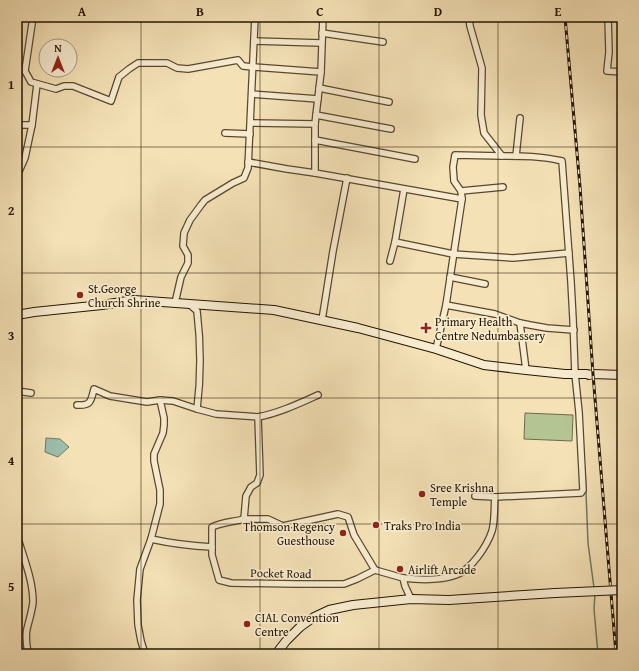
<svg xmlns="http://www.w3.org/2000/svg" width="639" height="671" font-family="'Gentium Book Plus',serif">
	<rect width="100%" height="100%" fill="#f4e1b6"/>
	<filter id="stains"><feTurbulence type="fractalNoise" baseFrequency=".005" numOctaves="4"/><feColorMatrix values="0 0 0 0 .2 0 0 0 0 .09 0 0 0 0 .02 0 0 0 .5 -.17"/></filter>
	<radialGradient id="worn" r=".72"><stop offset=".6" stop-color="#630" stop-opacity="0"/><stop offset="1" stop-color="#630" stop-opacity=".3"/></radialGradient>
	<path fill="#b5c493" stroke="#6d6c4a" d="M525,413L573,415L572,441L524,439Z"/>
	<path fill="#9cbeac" stroke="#6c7a67" d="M46,438L60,439L69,447L58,457L45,452Z"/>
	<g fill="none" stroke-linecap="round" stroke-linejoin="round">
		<g stroke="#6c7a67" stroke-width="1.5">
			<path d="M585,467L588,543L594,588"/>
			<path d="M595,594L594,609L598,654"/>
		</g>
		<defs>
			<g id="street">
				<path d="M33,17L25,71L31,82L56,89L64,86H73L111,101L119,77L129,69L138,63H167L177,68L188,69L238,60L243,66L253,67L321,72"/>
				<path d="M323,17L321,72L315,124V173L462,199"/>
				<path d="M608,17L609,52L607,71L622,72"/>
				<path d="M322,33L383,42"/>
				<path d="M254,41L321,43"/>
				<path d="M319,88L389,102"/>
				<path d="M252,94L318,99"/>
				<path d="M316,115L391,129"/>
				<path d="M251,123L315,124"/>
				<path d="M17,125H32"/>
				<path d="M225,133L250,134"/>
				<path d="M315,140L415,159"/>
				<path d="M516,156L520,118"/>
				<path d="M248,162L287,169L315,173"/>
				<path d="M17,176L25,158L32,125L37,84"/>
				<path d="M461,191L503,187"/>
				<path d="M395,242L453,254L513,258L569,253"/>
				<path d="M390,261L395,242L404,189"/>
				<path d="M450,277L485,284"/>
				<path d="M175,303L181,277L188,263V255L183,246L184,233L190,220L201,205L205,200L233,183L244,178L248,168L255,17"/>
				<path d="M189,304L197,311C201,344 201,377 197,409L216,414L258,417L260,475L257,483L251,487L246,496L244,519H268L283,526L338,514L348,517L354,535L375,570L403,578L405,586L411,599"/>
				<path d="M446,305L495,314L520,323L530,325L547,328L574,330"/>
				<path d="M322,320L333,251L347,178"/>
				<path d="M520,323L526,370"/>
				<path d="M436,349L446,305L462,199L461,191L454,181L453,167L455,155L502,156L484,133L481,115L482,68L470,26L469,17"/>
				<path d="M17,391L31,393"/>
				<path d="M77,405C91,406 91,401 94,389L110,396L147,402L160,400L173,401L197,409"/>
				<path d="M258,417C279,413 298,404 318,395"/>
				<path d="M475,496L495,497L581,493L583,490L579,412L575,374L573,319L571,282L562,161C542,156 522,156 502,156"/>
				<path d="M244,519C233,522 222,522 212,527V555L219,580L231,583L296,584H344L357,579L375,570"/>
				<path d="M17,535C23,557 33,579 33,602C32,612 29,620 27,629C25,637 27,646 28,654"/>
				<path d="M151,539C169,543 193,546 212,547"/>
				<path d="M403,578C420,580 439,581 456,575C471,570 487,546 492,531C495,520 494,508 495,497"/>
				<path d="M145,654L141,641L138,625L137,600L140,569L151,539L160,504V490L154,461V454L163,433L164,425V418L160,400"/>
			</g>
			<g id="secondary">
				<path d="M17,315L34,312L102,305L134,300L274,310L358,328L436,349L484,365L526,370L565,374H587L589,375L593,374L622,375"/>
				<path d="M276,654L286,641L300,627L314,617L329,610L353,605L411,599L449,600L555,593"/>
			</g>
		</defs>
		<use href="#street" stroke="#59482e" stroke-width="8"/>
		<use href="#secondary" stroke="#251500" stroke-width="10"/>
		<use href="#street" stroke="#f8ecd0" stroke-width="5.5"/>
		<use href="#secondary" stroke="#f8ecd0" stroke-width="8"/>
		<defs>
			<path id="rail" d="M565,17L580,187L593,374L616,654"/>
		</defs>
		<use href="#rail" stroke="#251500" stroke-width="3"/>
		<use href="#rail" stroke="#f8ecd0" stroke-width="1.5" stroke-dasharray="4.5" stroke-linecap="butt"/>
		<defs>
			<path id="secondary-bridge" d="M555,593L622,590"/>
		</defs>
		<use href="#secondary-bridge" stroke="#251500" stroke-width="10" stroke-linecap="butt"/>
		<use href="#secondary-bridge" stroke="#f8ecd0" stroke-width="8"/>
	</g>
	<path fill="none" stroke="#251500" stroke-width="1" stroke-opacity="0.55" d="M141,17V654M260,17V654M379,17V654M498,17V654M17,147H622M17,273H622M17,398H622M17,524H622"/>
	<g fill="#8f2418" stroke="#f8ecd0" stroke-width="1.5">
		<circle cx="80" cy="295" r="4"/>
		<path d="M424 322h4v4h4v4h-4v4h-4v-4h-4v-4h4z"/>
		<circle cx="422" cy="494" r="4"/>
		<circle cx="376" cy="525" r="4"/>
		<circle cx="343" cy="533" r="4"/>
		<circle cx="400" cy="569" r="4"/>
		<circle cx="247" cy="624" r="4"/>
	</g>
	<g text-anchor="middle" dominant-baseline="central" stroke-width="3.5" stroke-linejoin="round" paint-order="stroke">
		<g font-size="12" fill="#251500" stroke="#f8ecd0" text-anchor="start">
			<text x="88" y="288">St.George<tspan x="88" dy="14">Church Shrine</tspan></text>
			<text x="435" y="321">Primary Health<tspan x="435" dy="14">Centre Nedumbassery</tspan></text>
			<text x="430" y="487">Sree Krishna<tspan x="430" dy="14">Temple</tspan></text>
			<text x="384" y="525">Traks Pro India</text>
			<text x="335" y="526" text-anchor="end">Thomson Regency<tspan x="335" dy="14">Guesthouse</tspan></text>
			<text x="408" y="569">Airlift Arcade</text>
			<text x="255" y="617">CIAL Convention<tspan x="255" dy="14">Centre</tspan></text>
		</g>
		<g font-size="12" fill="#251500" stroke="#f8ecd0">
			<text transform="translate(281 573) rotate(1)">Pocket Road</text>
		</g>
	</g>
	<rect width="639" height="671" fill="none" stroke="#f4e1b6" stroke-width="44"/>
	<g transform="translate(58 58)"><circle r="19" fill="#f8ecd0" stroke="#a4967d"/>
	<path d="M0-3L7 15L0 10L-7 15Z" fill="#8f2418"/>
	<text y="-6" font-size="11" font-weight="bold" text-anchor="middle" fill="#251500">N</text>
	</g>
	<rect x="22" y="22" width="595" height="627" fill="none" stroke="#251500" stroke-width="1.5"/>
	<g font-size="13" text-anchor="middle" font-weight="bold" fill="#251500">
		<text x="82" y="16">A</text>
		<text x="200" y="16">B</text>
		<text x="320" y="16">C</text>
		<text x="438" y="16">D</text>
		<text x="558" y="16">E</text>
		<text x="11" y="89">1</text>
		<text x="11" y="215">2</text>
		<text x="11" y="340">3</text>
		<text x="11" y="465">4</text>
		<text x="11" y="591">5</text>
	</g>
	<rect width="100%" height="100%" filter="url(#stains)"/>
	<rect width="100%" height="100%" fill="url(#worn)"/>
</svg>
